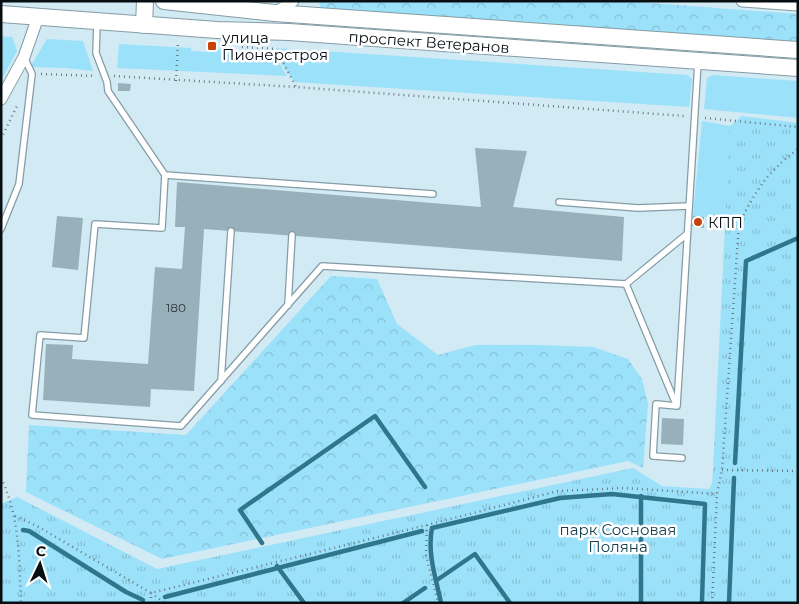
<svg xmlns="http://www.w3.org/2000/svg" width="799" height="604" font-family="Montserrat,sans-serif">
	<defs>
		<pattern id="forest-crowns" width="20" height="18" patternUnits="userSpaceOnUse" patternTransform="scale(1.25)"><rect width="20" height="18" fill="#9ce1fa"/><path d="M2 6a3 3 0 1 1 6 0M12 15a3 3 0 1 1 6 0" fill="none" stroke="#85c0d5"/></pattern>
		<pattern id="park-tufts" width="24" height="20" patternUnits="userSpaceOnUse" patternTransform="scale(1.25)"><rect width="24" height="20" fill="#9ce1fa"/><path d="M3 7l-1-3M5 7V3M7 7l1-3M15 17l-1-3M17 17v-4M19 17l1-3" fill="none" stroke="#85c0d5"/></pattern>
	</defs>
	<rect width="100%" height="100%" fill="#d1eaf4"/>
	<g fill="#9ce1fa">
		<path d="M1,36L12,37L17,51L1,81Z"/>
		<path d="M47,39L83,41L93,71L66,68L30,67Z"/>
		<path d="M119,44L191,48V51L207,52L208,49L273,52L287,76L117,68Z"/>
		<path d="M276,48L687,75L692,79L689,107L294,82L278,58Z"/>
		<path d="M712,75L798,81V118L704,109L707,78Z"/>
		<path d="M742,116L798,123V144L738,220L693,216L702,121L730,126Z"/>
	</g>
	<g fill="url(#forest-crowns)">
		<path d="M319,1H624L798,14V45L322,9L320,7Z"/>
		<path d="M331,276L377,279L397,324L438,355L475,345H537L593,347L628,359L642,379L648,404L643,468L628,461L162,559L26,492L29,425L186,435Z"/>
	</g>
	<path fill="url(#park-tufts)" d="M730,126L798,130V603H1V504L17,497L157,569L633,468L662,486L709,489L712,483L713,469Z"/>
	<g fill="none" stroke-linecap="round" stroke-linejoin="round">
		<g stroke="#2f768c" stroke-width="4.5">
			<path d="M735,463L746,261L798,238"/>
			<path d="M641,496V603"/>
			<path d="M23,530L29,531L126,592L143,600"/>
			<path d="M262,543L240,510L375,416L425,487"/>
			<path d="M277,566L304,603"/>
			<path d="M437,580L475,554L510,603"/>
			<path d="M165,597L422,531"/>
			<path d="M403,603L425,588"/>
			<path d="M441,603C436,578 427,554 432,528L560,498L612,494L705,504L702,601"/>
			<path d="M729,603L734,478"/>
		</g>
	</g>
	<g fill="#98b0b9">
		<path d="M118,83L131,84L130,91H118Z"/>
		<path d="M475,148L527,151L513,207L624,217L622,261L204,229L194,391L151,389L150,407L43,400L46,344L73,345L72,359L148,364L155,267L182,269L185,227H175L177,182L481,207Z"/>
		<path d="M57,216L83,218L78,270L52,267Z"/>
		<path d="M693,216L704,217V228L692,226Z"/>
		<path d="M662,418L684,419L683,445L661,444Z"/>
	</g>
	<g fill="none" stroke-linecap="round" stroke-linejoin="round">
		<defs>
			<g id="lane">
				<path d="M97,23L96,53L107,82L108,91L165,175L433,194"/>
				<path d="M165,175L162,228L95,224L84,338L40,335L32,415L181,426L322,266L626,284L687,234"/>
				<path d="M559,202L638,208L689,206"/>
				<path d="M1,229L19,184L32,74L24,57"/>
				<path d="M626,284L675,402"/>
				<path d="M288,305L292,235"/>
				<path d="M221,381L231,231"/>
				<path d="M682,458L653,456L656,404L677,406L698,62"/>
			</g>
			<g id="street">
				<path d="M742,1L798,5"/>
				<path d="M275,13L293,1"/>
				<path d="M1,99L24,57L38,17"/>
			</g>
			<g id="secondary">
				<path d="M164,1L275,13L798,50"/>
				<path d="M1,14L217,30L289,32L798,68"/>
				<path d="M144,25L145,1"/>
			</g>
		</defs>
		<use href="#lane" stroke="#859ca5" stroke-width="8"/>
		<use href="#street" stroke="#859ca5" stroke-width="13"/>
		<use href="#secondary" stroke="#859ca5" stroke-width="18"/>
		<g stroke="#6b7b82" stroke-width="2.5" stroke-dasharray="1 4" stroke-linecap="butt">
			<path d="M242,47L276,49L296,87"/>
			<path d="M41,74L96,76"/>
			<path d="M114,76L296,87L684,116"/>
			<path d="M176,81L178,42"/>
			<path d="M705,118L798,127"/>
			<path d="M1,139L18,104"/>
			<path d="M722,470L798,471"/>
			<path d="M1,478C20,517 19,560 21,603"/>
			<path d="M15,516L37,526L151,593L427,525L558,491L625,488L717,494"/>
			<path d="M427,525L426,555L438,603"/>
			<path d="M151,593L165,603"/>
			<path d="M151,603V593"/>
			<path d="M712,603L717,494L722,470L739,224C756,190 767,172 798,149"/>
		</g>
		<use href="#lane" stroke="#fff" stroke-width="5.5"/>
		<use href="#street" stroke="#fff" stroke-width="11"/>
		<use href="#secondary" stroke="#fff" stroke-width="16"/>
	</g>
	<g fill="#c84107" stroke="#fff" stroke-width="2">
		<rect x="207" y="41" width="10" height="10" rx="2.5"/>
		<circle cx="698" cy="222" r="5"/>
	</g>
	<g text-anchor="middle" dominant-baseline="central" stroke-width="5" stroke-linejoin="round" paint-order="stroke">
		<g font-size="12" fill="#2b373c">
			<text x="176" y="307">180</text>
		</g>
		<g font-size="15" fill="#070f12" stroke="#fff" text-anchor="start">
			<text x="222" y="37">улица<tspan x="222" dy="17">Пионерстроя</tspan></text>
			<text x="708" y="222">КПП</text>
		</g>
		<g font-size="15" fill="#070f12" stroke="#fff">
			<text transform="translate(429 42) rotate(4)">проспект Ветеранов</text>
		</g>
		<g font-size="15" fill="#16414f" stroke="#fff">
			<text x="618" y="529">парк Сосновая<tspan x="618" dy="17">Поляна</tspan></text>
		</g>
	</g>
	<rect width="799" height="604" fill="none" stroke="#070f12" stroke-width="5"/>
	<g transform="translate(40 564) rotate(4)" stroke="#ffffff" stroke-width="4" paint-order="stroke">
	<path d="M0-4L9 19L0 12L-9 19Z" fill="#070f12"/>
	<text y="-8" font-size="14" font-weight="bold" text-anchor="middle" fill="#070f12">С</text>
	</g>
</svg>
